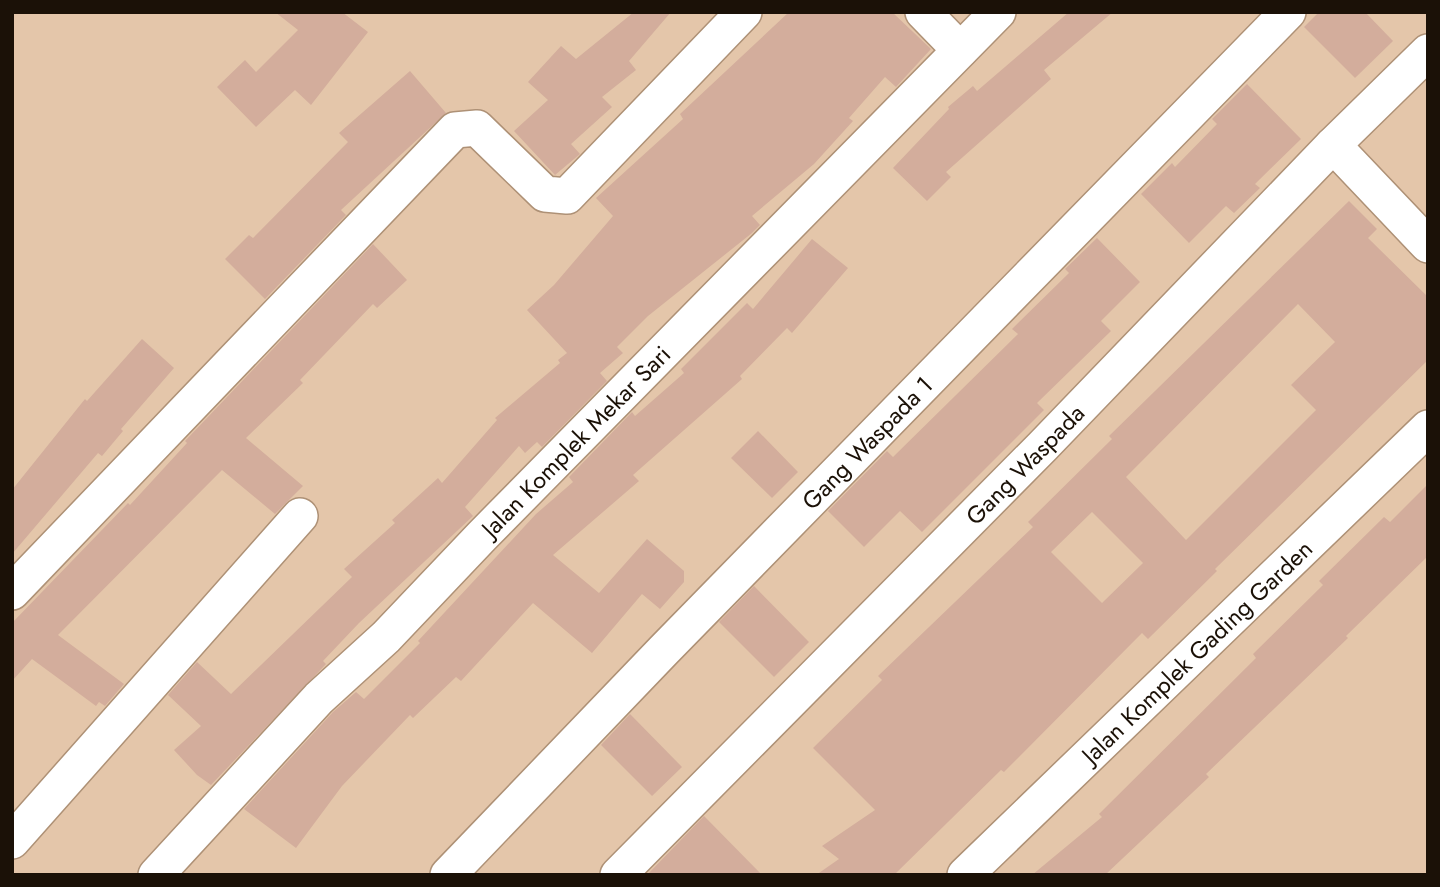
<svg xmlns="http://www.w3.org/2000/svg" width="1440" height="887" font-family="Jost,sans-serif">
	<rect width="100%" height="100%" fill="#e4c6aa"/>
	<g fill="#d3ad9c" fill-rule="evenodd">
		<path d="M275,12H342L368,32L311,105L295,90L256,127L217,87L245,60L256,72L298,30Z"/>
		<path d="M634,12H671L629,61L636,70L602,97L612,107L571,144L580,154L555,175L514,131L548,100L528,82L561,46L576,59Z"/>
		<path d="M789,12H892L931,49L896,87L885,77L849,118L853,121L814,164L752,216L760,225L752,233L648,316L617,347L623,353L600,373L607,381L542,447L537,442L525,453L519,446L465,507L473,516L359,623L323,661L326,664L211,785L197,775L174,750L201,726L168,695L197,662L231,694L352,577L344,569L395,523L392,520L438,478L442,483L497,420L495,418L560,363L558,360L567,353L527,310L554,285L613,216L596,198L683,119L680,114Z"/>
		<path d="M1069,12H1113L1044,70L1051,79L946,172L951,177L927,201L893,168L949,109L948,107L973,86L977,91Z"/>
		<path d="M1319,12H1365L1393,41L1355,78L1304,27Z"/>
		<path d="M410,71L446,113L341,210L346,215L265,299L225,259L249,235L253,238L348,142L339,133Z"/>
		<path d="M1247,84L1301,139L1255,184L1260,188L1234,213L1226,206L1189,243L1141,194L1172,163L1175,167L1217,124L1212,119Z"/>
		<path d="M1349,201L1377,229L1368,238L1428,297V360L1215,569L1217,571L1148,639L1142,633L1004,772L1001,770L894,875H816L839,859L822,846L875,810L813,748L882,680L878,676L1033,527L1028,522L1112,439L1109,436ZM1298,304L1335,342L1291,385L1316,410L1186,540L1126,477ZM1092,512L1143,563L1102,603L1051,552Z"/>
		<path d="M1097,238L1140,282L1101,321L1111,331L1037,403L1044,410L922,532L900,511L864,547L828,511L887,451L893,457L1018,334L1012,329L1069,273L1065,269Z"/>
		<path d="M812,239L848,268L792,333L787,328L740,376L742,379L633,475L639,481L553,555L599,593L647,539L684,571V582L660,609L642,594L592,653L533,603L461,681L456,677L413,718L410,715L342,786L296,848L244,809L333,712L356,692L364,699L420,643L418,641L536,514L573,482L569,477L632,412L635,416L684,373L681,369L747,303L753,309Z"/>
		<path d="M373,244L407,280L377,308L373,304L300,380L303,383L246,438L303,486L275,514L222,470L58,635L124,684L105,706L99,702L96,706L32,659L12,681V623L128,503L130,505L187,443L185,441Z"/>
		<path d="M142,339L174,368L121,429L123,431L102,456L98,453L12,554V490L85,399L87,401Z"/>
		<path d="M758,431L798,472L772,498L731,458Z"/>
		<path d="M1428,484V556L1346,636L1348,638L1206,774L1209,777L1105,875H1032L1102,817L1099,814L1256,658L1253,654L1323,585L1319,581L1384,517L1390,522Z"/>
		<path d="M754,586L809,642L774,677L719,622Z"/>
		<path d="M630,714L682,767L652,796L601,745Z"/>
		<path d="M704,816L762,875H647Z"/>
	</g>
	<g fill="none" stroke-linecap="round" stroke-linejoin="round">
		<defs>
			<g id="street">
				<path d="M923,12L960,50"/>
				<path d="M1333,145L1428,245"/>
				<path d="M12,592L455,130L477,128L545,194L567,196L744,12"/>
				<path d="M12,841L300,516"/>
				<path id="s1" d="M156,875L319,698L386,637L482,536L998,12"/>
				<path id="s2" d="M448,875L663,651L1288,12"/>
				<path id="s3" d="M618,875L1043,446L1333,145L1428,52"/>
				<path id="s4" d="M965,875L1428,428"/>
			</g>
		</defs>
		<use href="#street" stroke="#ae9176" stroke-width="38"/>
		<use href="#street" stroke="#fff" stroke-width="35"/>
	</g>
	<g text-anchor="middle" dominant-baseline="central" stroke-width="5" stroke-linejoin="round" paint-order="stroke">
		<g font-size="24" fill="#1b1107" stroke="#e4c6aa">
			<text stroke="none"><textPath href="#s1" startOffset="604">Jalan Komplek Mekar Sari</textPath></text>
			<text stroke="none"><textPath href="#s2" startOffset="602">Gang Waspada 1</textPath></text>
			<text stroke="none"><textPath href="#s3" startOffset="578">Gang Waspada</textPath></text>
			<text stroke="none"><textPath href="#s4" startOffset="322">Jalan Komplek Gading Garden</textPath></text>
		</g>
	</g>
	<rect width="1440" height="887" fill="none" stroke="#1b1107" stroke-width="28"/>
</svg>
